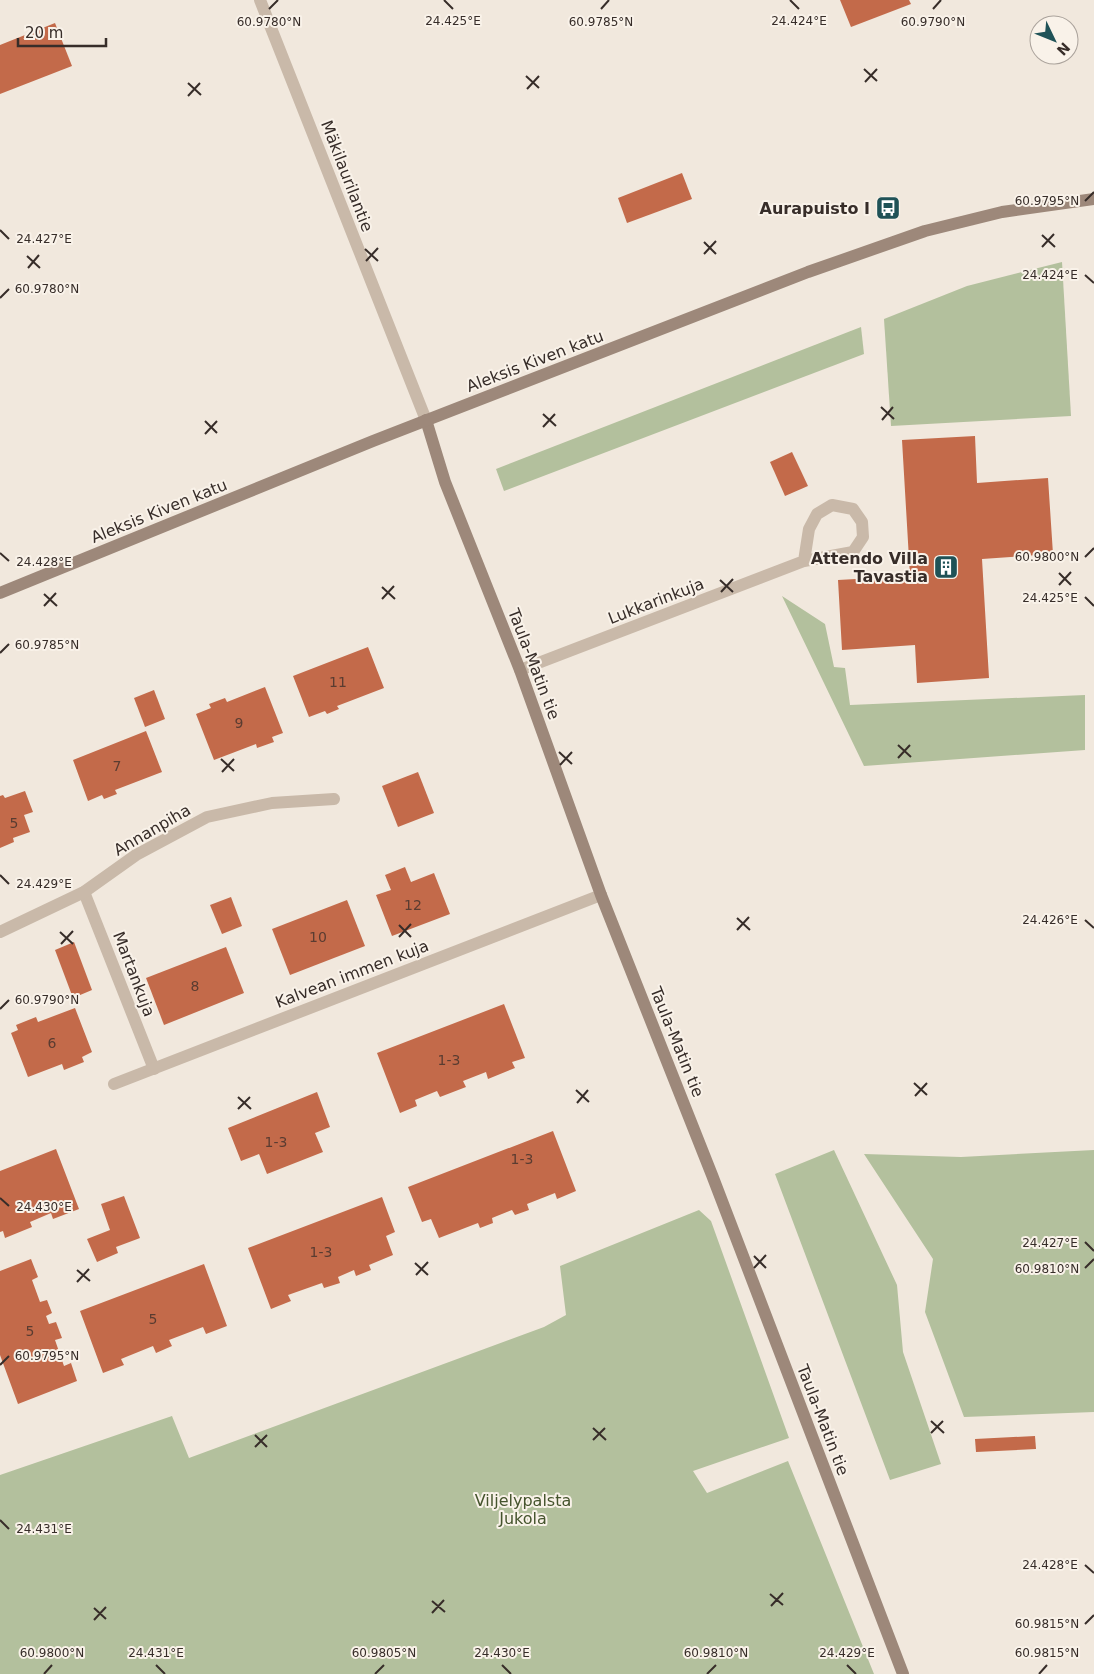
<svg xmlns="http://www.w3.org/2000/svg" width="1094" height="1674" font-family="'DejaVu Sans',sans-serif">
	<rect width="100%" height="100%" fill="#f1e8dd"/>
	<g fill="#b3c09d">
		<path d="M1062,262L1071,416L891,426L884,319L967,286Z"/>
		<path d="M861,327L864,354L504,491L496,469Z"/>
		<path d="M782,596L825,624L834,667L845,668L850,705L1085,695V750L864,766Z"/>
		<path d="M834,1150L897,1285L903,1352L941,1464L890,1480L775,1174Z"/>
		<path d="M1094,1150V1412L964,1417L925,1312L933,1259L864,1154L961,1157Z"/>
		<path d="M699,1210L711,1221L789,1438L693,1471L707,1493L788,1461L874,1674H0V1475L172,1416L189,1458L544,1327L566,1315L560,1266Z"/>
	</g>
	<g fill="#c36a4a">
		<path d="M840,0H909L911,4L851,27Z"/>
		<path d="M55,23L72,66L0,94V45Z"/>
		<path d="M682,173L692,199L627,223L618,198Z"/>
		<path d="M975,436L977,483L1048,478L1053,554L982,559L989,678L917,683L915,645L842,650L838,580L910,576L902,440Z"/>
		<path d="M792,452L808,486L785,496L770,462Z"/>
		<path d="M368,647L384,688L337,706L339,709L327,714L325,711L309,717L293,676Z"/>
		<path d="M265,687L283,733L272,737L274,742L257,748L256,744L214,760L196,714L211,708L209,704L225,698L227,702Z"/>
		<path d="M154,690L165,719L145,727L134,698Z"/>
		<path d="M146,731L162,772L115,790L117,794L104,799L102,795L88,801L73,760Z"/>
		<path d="M418,772L434,813L398,827L382,786Z"/>
		<path d="M25,791L33,812L24,815L30,832L13,838L14,842L0,848V796L3,795L5,798Z"/>
		<path d="M405,867L411,882L434,873L450,914L392,936L376,895L391,890L385,875Z"/>
		<path d="M231,897L242,926L222,934L210,905Z"/>
		<path d="M347,900L365,946L290,975L272,929Z"/>
		<path d="M74,942L92,990L73,998L55,950Z"/>
		<path d="M226,947L244,993L164,1025L146,978Z"/>
		<path d="M504,1004L525,1058L512,1062L515,1068L488,1079L486,1072L463,1081L466,1087L440,1097L437,1091L415,1100L417,1106L400,1113L377,1053Z"/>
		<path d="M75,1008L92,1052L82,1057L84,1062L64,1070L62,1064L28,1077L11,1033L18,1030L16,1025L36,1017L38,1022Z"/>
		<path d="M317,1092L330,1127L315,1133L323,1152L267,1174L259,1154L241,1161L228,1128Z"/>
		<path d="M553,1131L576,1191L557,1199L555,1193L527,1204L529,1210L515,1215L512,1210L492,1218L493,1223L480,1228L478,1223L439,1238L431,1219L422,1222L408,1187Z"/>
		<path d="M56,1149L79,1209L53,1219L51,1213L30,1222L32,1227L5,1238L3,1231L0,1232V1171Z"/>
		<path d="M124,1196L140,1238L116,1247L118,1253L97,1262L87,1239L110,1230L101,1204Z"/>
		<path d="M382,1197L395,1232L386,1236L393,1255L369,1265L371,1270L356,1276L354,1270L338,1277L340,1283L324,1288L322,1283L288,1295L291,1301L271,1309L248,1248Z"/>
		<path d="M31,1259L38,1277L32,1280L40,1302L47,1300L52,1313L46,1316L49,1324L56,1322L62,1338L55,1340L64,1366L71,1363L77,1381L18,1404L0,1355V1271Z"/>
		<path d="M204,1264L227,1326L206,1334L203,1327L169,1340L172,1346L156,1353L153,1346L121,1359L124,1365L103,1373L80,1311Z"/>
		<path d="M1035,1436L1036,1449L976,1452L975,1439Z"/>
	</g>
	<g fill="none" stroke-linecap="round" stroke-linejoin="round">
		<g stroke="#c9b9a9" stroke-width="12">
			<path d="M260,0L426,420"/>
			<path d="M520,670L804,561L853,552L863,537L862,522L853,509L832,505L817,514L809,529L804,561"/>
			<path d="M84,892L154,1069"/>
			<path d="M0,932L84,892L136,855L207,817L272,803L334,799"/>
			<path d="M114,1084L601,895"/>
		</g>
		<g stroke="#9d887a" stroke-width="12">
			<path d="M426,420L445,482L520,670L601,895L712,1175L903,1674"/>
			<path d="M0,593L373,441L808,272L925,231L1002,212L1094,199"/>
		</g>
	</g>
	<path fill="none" stroke="#372d29" stroke-width="2" d="M444,0L453,9M790,0L799,9M269,9L278,0M601,9L609,0M933,9L941,0M864,69L877,81M526,76L539,88M865,82L877,69M188,83L201,95M527,89L539,76M188,96L200,83M1085,201L1094,192M0,230L9,239M1042,235L1055,247M704,242L716,254M1042,247L1054,234M365,249L378,261M704,254L716,241M27,256L40,268M366,261L378,248M28,268L39,255M1085,275L1094,283M0,298L9,289M881,407L894,419M543,414L556,426M882,420L893,407M205,421L217,433M543,427L555,414M205,434L217,421M0,553L9,561M1085,557L1094,548M1059,573L1071,585M720,580L733,592M1059,585L1071,572M382,587L395,599M721,592L733,579M44,594L57,606M1085,597L1094,606M382,599L394,586M44,606L56,593M0,653L9,644M898,745L911,757M559,752L572,764M898,758L910,745M221,759L234,771M560,765L572,752M222,772L234,759M0,875L9,884M737,918L750,930M1085,920L1094,928M399,925L411,937M737,930L749,917M60,932L73,944M399,937L411,924M61,944L73,931M0,1009L9,1000M914,1083L927,1095M576,1090L589,1102M915,1096L927,1083M238,1097L251,1109M577,1103L588,1090M238,1109L250,1097M0,1198L9,1206M1085,1242L1094,1251M754,1256L766,1268M415,1263L428,1275M754,1268L766,1255M1085,1268L1094,1259M77,1270L90,1281M416,1275L428,1262M77,1282L89,1269M0,1365L9,1356M931,1421L944,1433M593,1428L606,1440M931,1433L943,1421M255,1435L267,1447M593,1440L605,1428M255,1447L267,1435M0,1520L9,1529M1085,1565L1094,1573M770,1594L783,1605M432,1601L445,1612M771,1606L783,1593M94,1608L106,1619M432,1613L444,1600M94,1620L106,1607M1085,1624L1094,1615M156,1665L165,1674M502,1665L511,1674M847,1665L856,1674M44,1674L52,1665M375,1674L384,1665M707,1674L716,1665M1039,1674L1047,1665"/>
	<defs>
		<symbol id="bus-square" viewBox="-11 -11 22 22"><rect x="-9" y="-9" width="18" height="18" rx="4" fill="#1f5257" stroke="#f9f2e9"/><path d="M-5-6H5V4H4V6H2V4H-2V6H-4V4H-5ZM-3.5-4V0h7V-4ZM-3.5 1.2v1.5H-2V1.2ZM2 1.2v1.5H3.5V1.2Z" fill="#fff"/></symbol>
		<symbol id="building-square" viewBox="-11 -11 22 22"><rect x="-9" y="-9" width="18" height="18" rx="4" fill="#1f5257" stroke="#f9f2e9"/><path d="M-4-6H4V6H1V3H-1V6H-4ZM-2.5-4.3h1.7v1.8h-1.7ZM.8-4.3h1.7v1.8H.8ZM-2.5-1h1.7V.8h-1.7ZM.8-1h1.7V.8H.8Z" fill="#fff"/></symbol>
	</defs>
	<g fill-rule="evenodd">
		<use href="#bus-square" x="874" y="194" width="28" height="28"/>
		<use href="#building-square" x="932" y="553" width="28" height="28"/>
	</g>
	<g text-anchor="middle" dominant-baseline="central" stroke-width="4" stroke-linejoin="round" paint-order="stroke">
		<g font-size="14" fill="#5a3c31">
			<text x="338" y="682">11</text>
			<text x="239" y="723">9</text>
			<text x="117" y="766">7</text>
			<text x="14" y="823">5</text>
			<text x="413" y="905">12</text>
			<text x="318" y="937">10</text>
			<text x="195" y="986">8</text>
			<text x="52" y="1043">6</text>
			<text x="449" y="1060">1-3</text>
			<text x="276" y="1142">1-3</text>
			<text x="522" y="1159">1-3</text>
			<text x="321" y="1252">1-3</text>
			<text x="153" y="1319">5</text>
			<text x="30" y="1331">5</text>
		</g>
		<g font-size="16" fill="#372d29" stroke="#f9f2e9">
			<text transform="translate(347 176) rotate(69)">Mäkilaurilantie</text>
			<text transform="translate(535 361) rotate(-21)">Aleksis Kiven katu</text>
			<text transform="translate(159 511) rotate(-22)">Aleksis Kiven katu</text>
			<text transform="translate(656 601) rotate(-21)">Lukkarinkuja</text>
			<text transform="translate(534 664) rotate(69)">Taula-Matin tie</text>
			<text transform="translate(152 830) rotate(-30)">Annanpiha</text>
			<text transform="translate(134 974) rotate(69)">Martankuja</text>
			<text transform="translate(352 974) rotate(-21)">Kalvean immen kuja</text>
			<text transform="translate(677 1042) rotate(68)">Taula-Matin tie</text>
			<text transform="translate(823 1420) rotate(69)">Taula-Matin tie</text>
		</g>
		<g font-size="16" font-weight="bold" fill="#372d29" stroke="#f9f2e9" text-anchor="end">
			<text x="870" y="208">Aurapuisto I</text>
			<text x="928" y="558">Attendo Villa<tspan x="928" dy="18">Tavastia</tspan></text>
		</g>
		<g font-size="16" fill="#45542d" stroke="#f9f2e9">
			<text x="523" y="1500">Viljelypalsta<tspan x="523" dy="18">Jukola</tspan></text>
		</g>
	</g>
	<g font-size="12" text-anchor="middle" fill="#372d29" stroke="#f9f2e9" stroke-width="4" stroke-linejoin="round" paint-order="stroke">
		<text x="453" y="25">24.425°E</text>
		<text x="799" y="25">24.424°E</text>
		<text x="933" y="26">60.9790°N</text>
		<text x="269" y="26">60.9780°N</text>
		<text x="601" y="26">60.9785°N</text>
		<text x="1047" y="205">60.9795°N</text>
		<text x="44" y="243">24.427°E</text>
		<text x="1050" y="279">24.424°E</text>
		<text x="47" y="293">60.9780°N</text>
		<text x="1047" y="561">60.9800°N</text>
		<text x="44" y="566">24.428°E</text>
		<text x="1050" y="602">24.425°E</text>
		<text x="47" y="649">60.9785°N</text>
		<text x="44" y="888">24.429°E</text>
		<text x="1050" y="924">24.426°E</text>
		<text x="47" y="1004">60.9790°N</text>
		<text x="44" y="1211">24.430°E</text>
		<text x="1050" y="1247">24.427°E</text>
		<text x="1047" y="1273">60.9810°N</text>
		<text x="47" y="1360">60.9795°N</text>
		<text x="44" y="1533">24.431°E</text>
		<text x="1050" y="1569">24.428°E</text>
		<text x="1047" y="1628">60.9815°N</text>
		<text x="52" y="1657">60.9800°N</text>
		<text x="384" y="1657">60.9805°N</text>
		<text x="716" y="1657">60.9810°N</text>
		<text x="1047" y="1657">60.9815°N</text>
		<text x="156" y="1657">24.431°E</text>
		<text x="502" y="1657">24.430°E</text>
		<text x="847" y="1657">24.429°E</text>
	</g>
	<g transform="translate(1054 40) rotate(133)"><circle r="24" fill="#f9f2e9" stroke="#aba39c"/>
	<path d="M0-4L9 19L0 12L-9 19Z" fill="#1f5257"/>
	<text y="-8" font-size="14" font-weight="bold" text-anchor="middle" fill="#372d29">N</text>
	</g>
	<path d="M18 38v8h88v-8" fill="none" stroke="#372d29" stroke-width="2.5"/>
	<text x="25" y="38" font-size="15" fill="#372d29" stroke="#f9f2e9" stroke-width="4" paint-order="stroke">20 m</text>
</svg>
